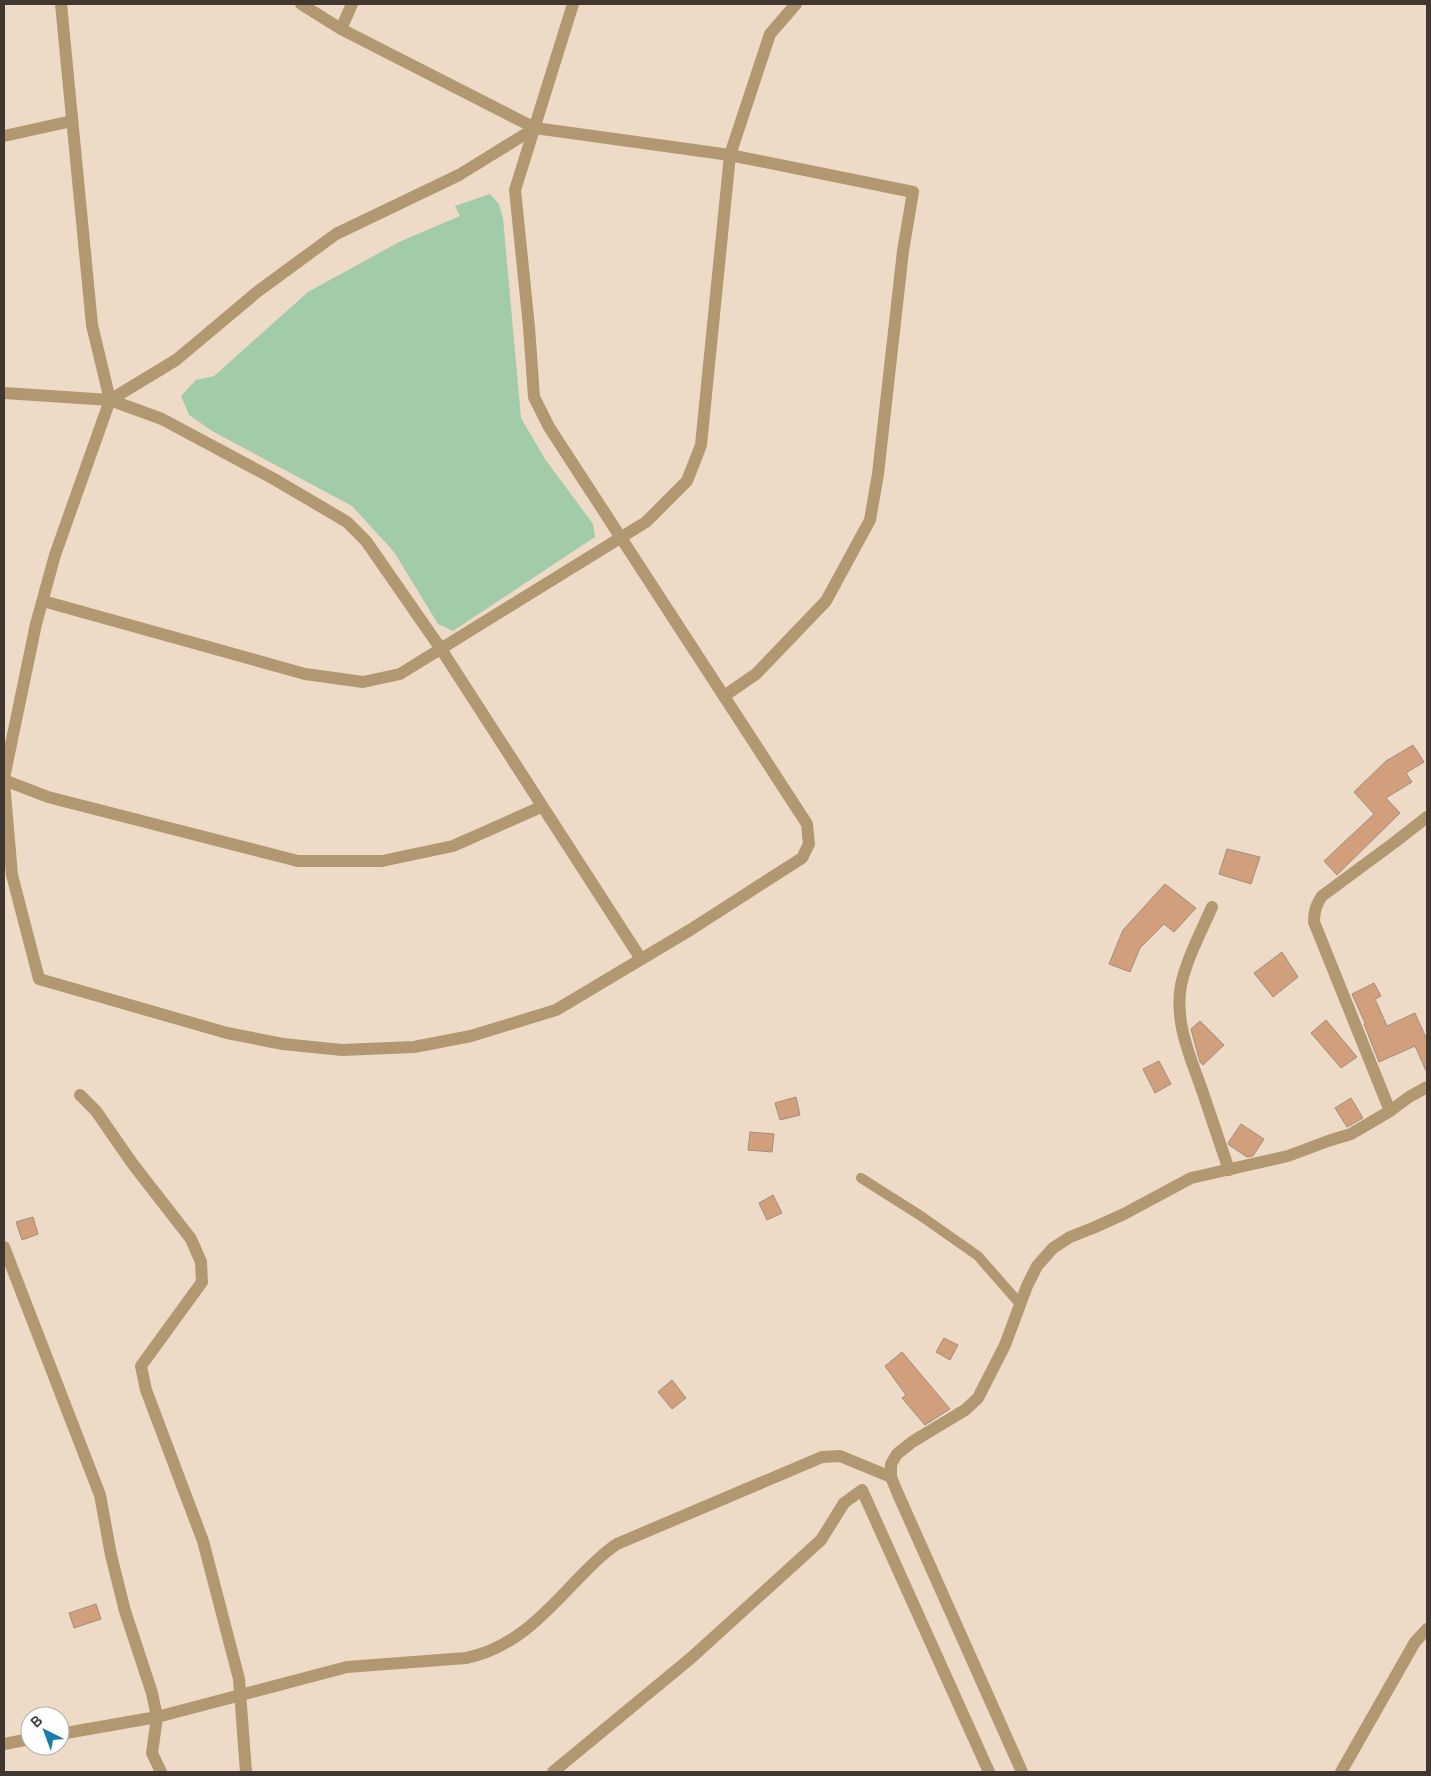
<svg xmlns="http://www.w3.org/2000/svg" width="1431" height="1776" font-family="'Varela Round',sans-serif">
	<rect width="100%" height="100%" fill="#eedbc7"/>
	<path fill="#a2cca9" d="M490,194L499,204L503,218L521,418L545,459L593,524L595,537L453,631L438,624L394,552L352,506L212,431L189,415L181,396L196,380L214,376L308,292L399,242L460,216L455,206Z"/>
	<g fill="#d19f7b" stroke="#a28d7e">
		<path d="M1413,745L1424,762L1406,773L1412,782L1386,798L1400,813L1337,875L1324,861L1374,814L1354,792L1386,761Z"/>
		<path d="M1227,849L1260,857L1251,884L1219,874Z"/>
		<path d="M1165,884L1196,908L1174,932L1164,924L1140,948L1130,972L1109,964L1123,930Z"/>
		<path d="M1282,952L1298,977L1273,997L1254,973Z"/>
		<path d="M1374,983L1381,996L1375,999L1387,1026L1415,1013L1427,1040V1073L1415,1046L1379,1062L1364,1024L1365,1023L1352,994Z"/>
		<path d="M1326,1020L1357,1057L1341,1068L1311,1033Z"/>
		<path d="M1200,1021L1224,1045L1203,1065L1200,1062L1191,1029Z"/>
		<path d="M1159,1061L1171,1084L1155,1093L1143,1069Z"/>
		<path d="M796,1097L800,1115L780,1120L775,1103Z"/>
		<path d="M1351,1098L1363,1118L1347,1127L1335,1108Z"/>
		<path d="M1241,1124L1264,1139L1253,1156L1247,1157L1229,1145L1228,1143Z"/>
		<path d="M750,1132L774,1134L772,1152L748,1150Z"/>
		<path d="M773,1195L782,1213L767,1220L759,1203Z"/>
		<path d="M33,1217L38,1234L22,1240L16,1222Z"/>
		<path d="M944,1338L958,1345L950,1360L936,1352Z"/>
		<path d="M902,1352L950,1409L925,1425L902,1398L906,1395L885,1366Z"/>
		<path d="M672,1380L686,1398L672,1409L658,1392Z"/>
		<path d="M96,1604L101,1619L74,1628L69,1613Z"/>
	</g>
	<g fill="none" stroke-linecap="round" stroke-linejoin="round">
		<path stroke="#b19870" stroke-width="10" d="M861,1178L921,1216L978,1256L1020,1304"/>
		<g stroke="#b19870" stroke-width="12">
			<path d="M301,4L341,29L535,128L730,155L770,34L796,4"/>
			<path d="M341,29L352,4"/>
			<path d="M4,136L72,121"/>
			<path d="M4,393L110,400L162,419L274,479L347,522L366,541L441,649L641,959"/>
			<path d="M110,400L176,360L257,292L336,234L459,175L535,128"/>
			<path d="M43,601L305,674L363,682L400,674L646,522L687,481L701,445L730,155L913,192L903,251L878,474L870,520L826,601L756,674L724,696"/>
			<path d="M4,778L36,624L55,555L110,400L92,325L61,4"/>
			<path d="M4,780L48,797L298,861H382L453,846L541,807"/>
			<path d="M4,782L12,875L39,979L227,1033L283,1044L342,1050L414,1047L471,1036L556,1010L690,930L802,858L809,844L807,824L549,427L534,397L529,327L515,190L573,4"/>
			<path d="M1212,907C1201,932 1187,958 1181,985C1174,1023 1191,1058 1203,1093C1212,1119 1220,1144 1229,1170"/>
			<path d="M80,1095L96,1111L132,1163L191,1239L201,1262L202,1282L141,1366L146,1390L203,1541L239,1679L246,1772"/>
			<path d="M1390,1111L1314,922C1314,911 1316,905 1322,896L1395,842L1427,817"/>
			<path d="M4,1247L100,1495L111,1555L125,1611L152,1693L157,1717L152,1753L161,1772"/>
			<path d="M60,1734L157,1717L347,1667L466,1658C512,1649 543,1616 574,1583C588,1569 600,1555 617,1544L822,1457L840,1456L891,1477"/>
			<path d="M4,1744L30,1739"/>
			<path d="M553,1772L691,1658L821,1540L844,1503L862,1490L989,1772"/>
			<path d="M1022,1772L898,1494L891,1477V1464L897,1454L912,1442L965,1410L978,1398L1005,1345L1027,1286L1037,1266L1053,1248L1070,1237L1093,1228L1124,1214L1191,1178L1288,1156L1328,1141L1351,1134L1390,1111L1409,1097L1427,1087"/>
			<path d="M1341,1772L1415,1642L1427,1629"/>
		</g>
	</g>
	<rect width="1431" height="1776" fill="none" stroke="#3f3730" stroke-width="10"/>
	<g transform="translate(45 1731) rotate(318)"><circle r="24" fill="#ffffff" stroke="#b2afac"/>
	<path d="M0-4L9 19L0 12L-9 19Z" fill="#187ea9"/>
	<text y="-8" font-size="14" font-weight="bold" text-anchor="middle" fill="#3f3730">B</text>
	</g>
</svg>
